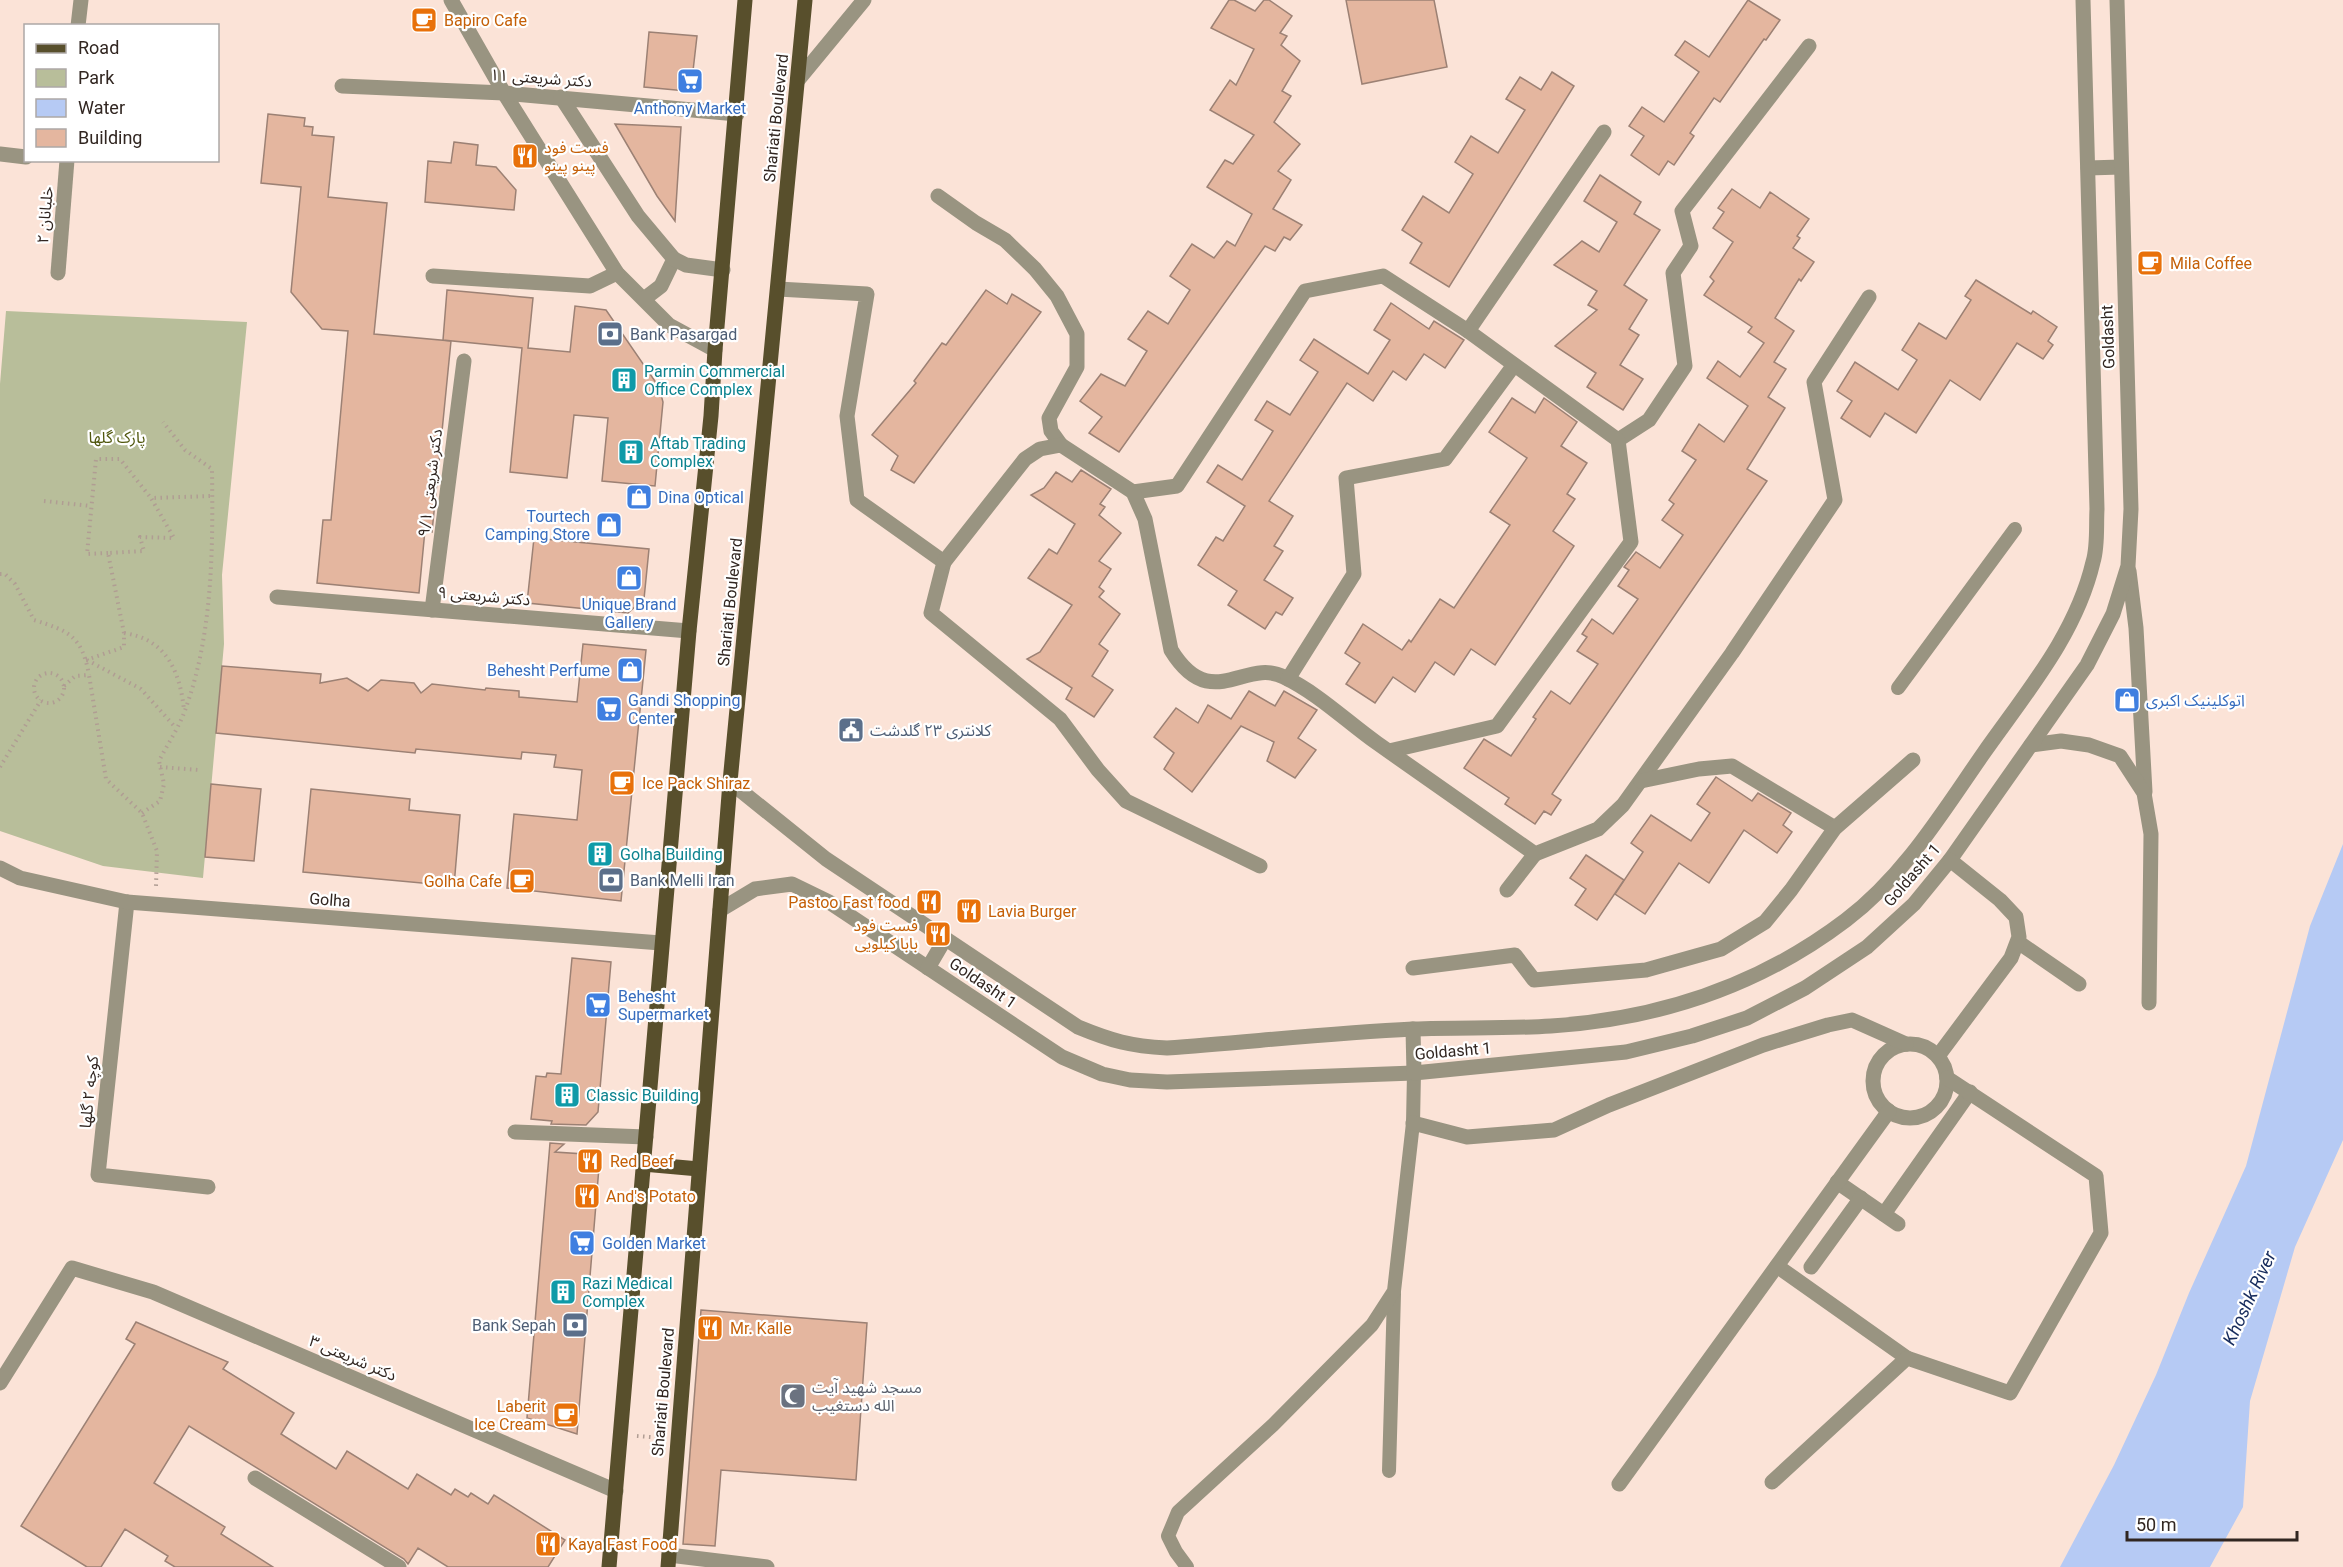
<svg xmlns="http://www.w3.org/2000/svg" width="2343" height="1567" font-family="Roboto,'Noto Sans Arabic',sans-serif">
	<rect width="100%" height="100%" fill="#fbe3d7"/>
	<path fill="#b8be9a" d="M6,311L247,322L222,575L224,644L203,878L103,866L0,831V384Z"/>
	<path fill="#b6caf4" d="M2343,844V1140L2295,1247L2250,1401L2243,1507L2210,1567H2060L2114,1465L2156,1375L2189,1293L2246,1166L2310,926Z"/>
	<g fill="#e4b69f" stroke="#9c8174" stroke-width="1.5">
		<path d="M1229,0H1234L1255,11L1264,0H1269L1292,16L1280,33L1287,36L1281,45L1300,61L1282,91L1291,96L1274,122L1300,144L1278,171L1291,180L1273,209L1302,225L1290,240L1284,237L1275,251L1265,246L1119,452L1089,433L1102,417L1080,401L1101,374L1125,386L1147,351L1128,339L1148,311L1168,324L1190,290L1170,276L1192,244L1214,258L1227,241L1235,246L1252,214L1207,187L1225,160L1233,164L1254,135L1210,110L1230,80L1236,85L1254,49L1211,28Z"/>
		<path d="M1346,0H1434L1447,67L1362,84Z"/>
		<path d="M1748,0L1780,20L1766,40L1764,39L1720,102L1714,98L1690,133L1694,136L1674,165L1668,161L1659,175L1631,155L1644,136L1629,126L1642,107L1664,122L1699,72L1675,55L1685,41L1709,57Z"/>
		<path d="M649,32L697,36L693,71L698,72L697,92L644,87Z"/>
		<path d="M1552,72L1574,86L1449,287L1410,263L1422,243L1402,230L1423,196L1449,213L1473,174L1455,162L1471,136L1498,153L1525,110L1506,99L1520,77L1541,90Z"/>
		<path d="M268,114L305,118L304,126L313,127L312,135L334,137L328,197L387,203L374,334L451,341L432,532L425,530L419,593L317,583L323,520H331L348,331L322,329L291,292L301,187L261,183Z"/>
		<path d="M615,124L681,127L675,221L657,196Z"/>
		<path d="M454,142L478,145L476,165L496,167L516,190L514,210L425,202L428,161L451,163Z"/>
		<path d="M1600,175L1641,202L1634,214L1660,230L1624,285L1647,300L1629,329L1639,335L1620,365L1643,379L1623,410L1587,387L1596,373L1555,346L1597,310L1588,305L1597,291L1554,265L1582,241L1599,252L1617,222L1584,201Z"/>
		<path d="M1732,189L1760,208L1770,192L1809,219L1797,236L1800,238L1793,248L1814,262L1801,281L1799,279L1775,318L1794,331L1774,362L1786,369L1768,397L1785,408L1747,469L1767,481L1552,794L1561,800L1551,815L1544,811L1535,824L1505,804L1509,798L1464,768L1484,739L1511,756L1536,719L1533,717L1551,691L1570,704L1598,664L1577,651L1587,637L1582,634L1592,619L1613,634L1638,599L1618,586L1629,570L1624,567L1636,552L1660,568L1683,535L1662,520L1674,504L1669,500L1696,460L1682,451L1699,424L1724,442L1748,406L1707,378L1718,361L1740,377L1764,343L1748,332L1752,327L1704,295L1714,281L1710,277L1733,242L1713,228L1724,212L1718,208Z"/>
		<path d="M1976,280L2031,314L2033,311L2057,327L2048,341L2053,345L2043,359L2017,343L1980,400L1950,380L1916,433L1885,413L1870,437L1841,418L1852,401L1837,391L1855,362L1898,390L1917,360L1902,350L1919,323L1946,339L1971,300L1965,296Z"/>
		<path d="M447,290L533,298L528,348L570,352L575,306L606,310L659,387L663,402L655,486L602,481L608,418L574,415L567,478L510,472L522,348L443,340Z"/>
		<path d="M986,290L1007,304L1012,294L1041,312L914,483L891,470L898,456L872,435L916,383L914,381L942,343L946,345Z"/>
		<path d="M1391,303L1429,329L1434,321L1464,340L1445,368L1424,354L1406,380L1393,371L1373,401L1347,383L1269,501L1293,516L1274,546L1283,551L1264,580L1293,598L1282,615L1276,612L1265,629L1228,605L1237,591L1198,565L1216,537L1223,541L1245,506L1207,482L1218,465L1242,480L1273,431L1255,420L1267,401L1290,415L1318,372L1300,360L1314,339L1368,374L1390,340L1374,330Z"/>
		<path d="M1512,398L1535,413L1544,398L1577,422L1561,446L1587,463L1567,494L1575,499L1553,531L1574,546L1495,665L1471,649L1454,675L1435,662L1415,692L1393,677L1375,703L1346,684L1360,663L1345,653L1363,624L1402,650L1409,640L1411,642L1440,599L1454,608L1510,525L1490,512L1527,458L1489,432Z"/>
		<path d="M1081,470L1111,489L1100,504L1105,507L1099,515L1121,533L1099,561L1111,569L1099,587L1104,591L1099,597L1120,614L1099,644L1108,651L1092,676L1113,690L1094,717L1066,699L1072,688L1027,659L1040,652L1072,605L1028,578L1049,549L1057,554L1075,524L1031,495L1044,488L1056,472L1072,482Z"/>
		<path d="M534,538L649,549L644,599L628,613L527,603Z"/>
		<path d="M583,644L646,650L621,901L507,888L514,814L577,820L582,770L554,767L556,755L522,752L521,759L416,749L415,753L216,733L222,666L321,674L320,683L347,678L368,691L381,680L414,683L421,693L432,684L485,690L486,688L519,691V697L577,702Z"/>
		<path d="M1249,691L1275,706L1284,691L1317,710L1298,738L1316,750L1295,778L1267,761L1274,742L1241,726L1192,792L1164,769L1174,753L1154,737L1176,708L1198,723L1208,705L1231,719Z"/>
		<path d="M1716,777L1752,801L1758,793L1791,813L1783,825L1792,832L1777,853L1744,830L1709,883L1679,863L1645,914L1615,894L1643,852L1631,843L1651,815L1691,841L1710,813L1697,804Z"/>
		<path d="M211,784L261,789L254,861L205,857Z"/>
		<path d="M311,789L410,799L409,810L460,815L454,886L303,872Z"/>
		<path d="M1586,855L1624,880L1597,920L1575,905L1586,889L1570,878Z"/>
		<path d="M572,958L611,962L598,1112L586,1125L551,1124L552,1121L531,1119L536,1076L546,1077L547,1073L561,1074Z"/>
		<path d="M550,1143L564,1144L555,1152L600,1155L577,1434L527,1418Z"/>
		<path d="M701,1310L867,1323L856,1480L721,1470L715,1546L683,1544Z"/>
		<path d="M136,1322L228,1362L223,1369L294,1413L281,1434L336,1469L347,1451L408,1489L417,1474L451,1495L455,1489L468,1497L471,1493L488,1504L494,1495L565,1540L548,1567H448L418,1548L408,1564L404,1559L189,1426L154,1483L225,1527L221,1534L273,1567H175L165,1561L168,1556L125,1529L101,1567H87L21,1526L135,1344L126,1339Z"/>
	</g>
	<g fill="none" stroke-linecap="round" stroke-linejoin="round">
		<g stroke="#b09d93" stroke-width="4" stroke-dasharray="1.5 4.5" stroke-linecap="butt">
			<path d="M44,501L91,506"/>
			<path d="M108,553L87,554L96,459H120L151,498"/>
			<path d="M0,574H5L15,584L34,620C69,631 82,636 89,675"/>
			<path d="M124,633C166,639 180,671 184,710"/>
			<path d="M86,660L124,647V633L108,553L144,551L140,537L174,538L151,498L212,496"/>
			<path d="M87,660L141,689L176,728"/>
			<circle cx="49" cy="688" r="15"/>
			<path d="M64,686L75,676L89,675L106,779L142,813L157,851L156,886"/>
			<path d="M0,767L41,700"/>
			<path d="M160,767L199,770"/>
			<path d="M142,813L160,801L164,784L159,761C167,745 178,729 184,713C213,636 213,550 212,469L185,450L163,422"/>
			<path d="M637,1436L662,1438"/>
		</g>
		<g stroke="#999481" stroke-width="14">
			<path d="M1898,688L2015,529"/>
			<path d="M1389,1471L1394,1294"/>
			<path d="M1187,1567L1176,1552L1168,1536L1178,1512L1273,1425L1372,1325L1394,1291L1413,1123L1414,1073"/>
		</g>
		<g stroke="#999481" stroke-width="15">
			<path d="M451,0L504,93L617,273L669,325L715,350"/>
			<path d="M78,26L81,0"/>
			<path d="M798,80L864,0"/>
			<path d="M342,86L504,93L737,114"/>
			<path d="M561,97L638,216L674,259L661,286L644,299"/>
			<path d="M0,154L26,157"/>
			<path d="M2088,168L2121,167"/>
			<path d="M938,196L976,223L1005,240L1035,269L1057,296L1077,334V367L1049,418L1051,431L1061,445"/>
			<path d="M674,259L686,265L723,270"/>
			<path d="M58,273L67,160"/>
			<path d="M433,276L590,286L617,273"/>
			<path d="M778,289L867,294L847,416L857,500L944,562L931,613L1060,719L1098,770L1126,801L1260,866"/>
			<path d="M1468,331L1604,132"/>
			<path d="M1618,440L1649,420L1685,366L1673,273L1691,246L1682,211L1809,46"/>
			<path d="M1133,492L1177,486L1305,291L1383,276L1468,331L1618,440L1631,542L1497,726L1389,751"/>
			<path d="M944,562L1025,459L1040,449L1061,445L1133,492L1145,519L1171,650C1211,715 1245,657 1284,677C1319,694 1346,721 1377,743C1429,780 1482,817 1535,854L1598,829L1623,805L1732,653L1835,500L1814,382L1869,297"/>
			<path d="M2129,571L2136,628L2145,792"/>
			<path d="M277,597L689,631"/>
			<path d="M432,610L464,361"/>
			<path d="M1288,679L1354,574L1346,478L1445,459L1514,365"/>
			<path d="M2031,745L2061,741L2089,745L2120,756L2144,793L2151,834L2149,1003"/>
			<path d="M1641,781L1699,769L1732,766L1835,828"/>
			<path d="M730,782L826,859L1078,1027C1112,1041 1130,1046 1167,1048C1249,1042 1331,1033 1413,1029C1459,1027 1505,1029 1551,1026C1660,1019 1759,986 1846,920C1904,876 1942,813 1983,754C2025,694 2076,635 2093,562C2098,546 2096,526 2097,509L2083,0"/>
			<path d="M1507,890L1535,854"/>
			<path d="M127,902L98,1175L208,1187"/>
			<path d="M720,910L755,889L792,884L829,902L1062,1057L1102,1074L1130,1080L1167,1082L1414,1073L1626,1052L1692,1036L1747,1018L1805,988L1867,947L1914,904L1950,860L2087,665L2113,614L2128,566L2131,509L2117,0"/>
			<path d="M2018,942L2079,984"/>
			<path d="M928,968L945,939"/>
			<path d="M1413,968L1515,955L1534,980L1646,970L1721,949L1765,922L1791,890L1835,828L1913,760"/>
			<path d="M1413,1029L1414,1073"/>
			<circle cx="1910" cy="1081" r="37"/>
			<path d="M1938,1056L2011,958L2019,937L2016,917L2000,900L1950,860"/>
			<path d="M1413,1123L1467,1137L1554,1130L1609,1105L1763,1045L1828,1025L1852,1020L1906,1044"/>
			<path d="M515,1132L646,1137"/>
			<path d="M1837,1182L1898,1224"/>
			<path d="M1884,1214L1970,1092"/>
			<path d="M1777,1266L1907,1358"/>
			<path d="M1811,1267L1861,1198"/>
			<path d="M0,1383L72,1268L153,1292L616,1491"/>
			<path d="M255,1478L399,1567"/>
			<path d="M1772,1482L1907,1358L2010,1393L2101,1233L2096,1176L1947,1078"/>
			<path d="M1619,1484L1889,1111"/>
			<path d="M669,1555L767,1567"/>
		</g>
		<path stroke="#999481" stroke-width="15" d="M0,868L20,878L127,902L661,943"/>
		<g stroke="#584f2c" stroke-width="15">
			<path d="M643,1164L699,1169"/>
			<path d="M609,1567L689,631L711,416L715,350L745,0"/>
			<path d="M668,1567L730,782L805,0"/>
		</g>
	</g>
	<defs>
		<symbol id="cafe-square" viewBox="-11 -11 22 22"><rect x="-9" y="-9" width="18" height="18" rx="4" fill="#e8710a" stroke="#fff"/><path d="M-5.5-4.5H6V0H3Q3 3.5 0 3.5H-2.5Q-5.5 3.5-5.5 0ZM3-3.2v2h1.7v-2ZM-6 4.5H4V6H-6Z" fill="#fff"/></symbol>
		<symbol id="supermarket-square" viewBox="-11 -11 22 22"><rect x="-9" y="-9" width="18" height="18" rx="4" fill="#3f7fe0" stroke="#fff"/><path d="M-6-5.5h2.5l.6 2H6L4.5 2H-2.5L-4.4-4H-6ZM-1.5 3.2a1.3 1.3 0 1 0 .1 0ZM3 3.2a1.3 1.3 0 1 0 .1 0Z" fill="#fff"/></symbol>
		<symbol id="restaurant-square" viewBox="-11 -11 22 22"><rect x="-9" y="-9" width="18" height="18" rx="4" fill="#e8710a" stroke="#fff"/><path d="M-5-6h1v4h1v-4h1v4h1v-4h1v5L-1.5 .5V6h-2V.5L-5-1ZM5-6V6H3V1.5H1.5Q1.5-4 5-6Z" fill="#fff"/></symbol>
		<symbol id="bank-square" viewBox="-11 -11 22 22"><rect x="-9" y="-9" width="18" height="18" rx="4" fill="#5c6f8a" stroke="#fff"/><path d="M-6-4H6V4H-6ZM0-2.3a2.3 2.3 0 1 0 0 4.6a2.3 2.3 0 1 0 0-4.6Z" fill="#fff"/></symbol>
		<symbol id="building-square" viewBox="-11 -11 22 22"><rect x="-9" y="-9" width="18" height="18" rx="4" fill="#0f9aa8" stroke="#fff"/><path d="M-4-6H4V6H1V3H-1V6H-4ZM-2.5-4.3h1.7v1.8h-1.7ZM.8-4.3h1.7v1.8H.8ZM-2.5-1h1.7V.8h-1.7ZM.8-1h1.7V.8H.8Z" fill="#fff"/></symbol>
		<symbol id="shop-square" viewBox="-11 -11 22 22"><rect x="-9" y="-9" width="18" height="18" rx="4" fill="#3f7fe0" stroke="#fff"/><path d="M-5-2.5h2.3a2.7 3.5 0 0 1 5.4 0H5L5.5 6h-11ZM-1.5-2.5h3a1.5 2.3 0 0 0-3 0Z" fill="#fff"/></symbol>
		<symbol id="civic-square" viewBox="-11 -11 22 22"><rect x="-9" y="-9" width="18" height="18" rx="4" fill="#5c6f8a" stroke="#fff"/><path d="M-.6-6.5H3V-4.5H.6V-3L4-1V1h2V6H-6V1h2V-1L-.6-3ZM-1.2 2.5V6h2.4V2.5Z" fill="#fff"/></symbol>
		<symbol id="mosque-square" viewBox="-11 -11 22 22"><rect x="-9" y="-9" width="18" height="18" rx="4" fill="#6b7280" stroke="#fff"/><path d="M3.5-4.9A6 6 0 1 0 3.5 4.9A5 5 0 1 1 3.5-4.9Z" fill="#fff"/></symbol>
	</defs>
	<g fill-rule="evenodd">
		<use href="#cafe-square" x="409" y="5" width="30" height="30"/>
		<use href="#supermarket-square" x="675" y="66" width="30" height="30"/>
		<use href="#restaurant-square" x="510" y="141" width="30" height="30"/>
		<use href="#cafe-square" x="2135" y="248" width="30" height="30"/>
		<use href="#bank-square" x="595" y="319" width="30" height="30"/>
		<use href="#building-square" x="609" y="365" width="30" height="30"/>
		<use href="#building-square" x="616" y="437" width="30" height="30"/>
		<use href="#shop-square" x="624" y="482" width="30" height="30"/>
		<use href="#shop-square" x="594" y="510" width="30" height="30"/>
		<use href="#shop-square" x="614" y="563" width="30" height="30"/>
		<use href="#shop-square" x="615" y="655" width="30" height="30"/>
		<use href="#shop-square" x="2112" y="685" width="30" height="30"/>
		<use href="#supermarket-square" x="594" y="694" width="30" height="30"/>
		<use href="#civic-square" x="836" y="715" width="30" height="30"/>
		<use href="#cafe-square" x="607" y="768" width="30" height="30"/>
		<use href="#building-square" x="585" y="839" width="30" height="30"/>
		<use href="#bank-square" x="596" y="865" width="30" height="30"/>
		<use href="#cafe-square" x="507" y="866" width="30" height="30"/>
		<use href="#restaurant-square" x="914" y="887" width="30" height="30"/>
		<use href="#restaurant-square" x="954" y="896" width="30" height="30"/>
		<use href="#restaurant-square" x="923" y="919" width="30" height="30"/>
		<use href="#supermarket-square" x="583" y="990" width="30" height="30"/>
		<use href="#building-square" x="552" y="1080" width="30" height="30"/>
		<use href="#restaurant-square" x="575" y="1146" width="30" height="30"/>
		<use href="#restaurant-square" x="572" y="1181" width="30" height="30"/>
		<use href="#supermarket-square" x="567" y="1228" width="30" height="30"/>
		<use href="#building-square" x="548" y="1277" width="30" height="30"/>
		<use href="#bank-square" x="560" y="1310" width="30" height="30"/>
		<use href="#restaurant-square" x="695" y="1313" width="30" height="30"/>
		<use href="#mosque-square" x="778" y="1381" width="30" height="30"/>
		<use href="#cafe-square" x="551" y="1400" width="30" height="30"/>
		<use href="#restaurant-square" x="533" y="1529" width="30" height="30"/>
	</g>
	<g text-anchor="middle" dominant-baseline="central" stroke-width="4.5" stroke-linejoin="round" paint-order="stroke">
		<g font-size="16" fill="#c56008" stroke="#fff" text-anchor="start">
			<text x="444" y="20">Bapiro Cafe</text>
			<text x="544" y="147">فست فود<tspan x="544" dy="18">پینو پینو</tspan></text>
			<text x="2170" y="263">Mila Coffee</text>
			<text x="642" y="783">Ice Pack Shiraz</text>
			<text x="502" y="881" text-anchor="end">Golha Cafe</text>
			<text x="910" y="902" text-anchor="end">Pastoo Fast food</text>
			<text x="988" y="911">Lavia Burger</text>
			<text x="918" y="925" text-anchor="end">فست فود<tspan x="918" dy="18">بابا کیلویی</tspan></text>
			<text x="610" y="1161">Red Beef</text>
			<text x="606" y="1196">And's Potato</text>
			<text x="730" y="1328">Mr. Kalle</text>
			<text x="546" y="1406" text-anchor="end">Laberit<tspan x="546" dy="18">Ice Cream</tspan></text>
			<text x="568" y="1544">Kaya Fast Food</text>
		</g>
		<g font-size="16" fill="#312621" stroke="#fff">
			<text transform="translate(541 78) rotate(4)">۱۱ دکتر شریعتی</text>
			<text transform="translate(776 118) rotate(-84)">Shariati Boulevard</text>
			<text transform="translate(45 215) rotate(-85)">۲ خلبانان</text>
			<text transform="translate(2108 337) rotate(-92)">Goldasht</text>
			<text transform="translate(430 483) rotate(-83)">دکتر شریعتی ۹/۱</text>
			<text transform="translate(484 596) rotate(5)">دکتر شریعتی ۹</text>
			<text transform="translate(730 602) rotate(-84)">Shariati Boulevard</text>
			<text transform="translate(1912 875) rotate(-49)">Goldasht 1</text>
			<text transform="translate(330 900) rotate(4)">Golha</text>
			<text transform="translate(983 983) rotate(34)">Goldasht 1</text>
			<text transform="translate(1453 1051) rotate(-5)">Goldasht 1</text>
			<text transform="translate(89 1092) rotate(-84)">کوچه ۲ گلها</text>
			<text transform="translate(353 1358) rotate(23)">۳ دکتر شریعتی</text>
			<text transform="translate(663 1392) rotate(-85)">Shariati Boulevard</text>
		</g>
		<g font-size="16" fill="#366cbe" stroke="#fff" text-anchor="start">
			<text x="690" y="108" text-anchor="middle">Anthony Market</text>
			<text x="658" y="497">Dina Optical</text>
			<text x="590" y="516" text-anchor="end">Tourtech<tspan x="590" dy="18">Camping Store</tspan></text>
			<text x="629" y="604" text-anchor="middle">Unique Brand<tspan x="629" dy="18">Gallery</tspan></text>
			<text x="610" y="670" text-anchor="end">Behesht Perfume</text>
			<text x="628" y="700">Gandi Shopping<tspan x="628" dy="18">Center</tspan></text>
			<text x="2146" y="700">اتوکلینیک اکبری</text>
			<text x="618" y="996">Behesht<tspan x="618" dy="18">Supermarket</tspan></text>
			<text x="602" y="1243">Golden Market</text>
		</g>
		<g font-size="16" fill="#4e5e75" stroke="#fff" text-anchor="start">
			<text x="630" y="334">Bank Pasargad</text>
			<text x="870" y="730">کلانتری ۲۳ گلدشت</text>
			<text x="630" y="880">Bank Melli Iran</text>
			<text x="556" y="1325" text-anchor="end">Bank Sepah</text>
		</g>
		<g font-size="16" fill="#0d838f" stroke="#fff" text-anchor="start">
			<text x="644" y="371">Parmin Commercial<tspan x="644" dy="18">Office Complex</tspan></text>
			<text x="650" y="443">Aftab Trading<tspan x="650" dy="18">Complex</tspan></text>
			<text x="620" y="854">Golha Building</text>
			<text x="586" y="1095">Classic Building</text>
			<text x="582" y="1283">Razi Medical<tspan x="582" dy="18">Complex</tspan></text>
		</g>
		<g font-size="16" fill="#50570d" stroke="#fff">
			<text x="117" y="437">پارک گلها</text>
		</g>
		<g font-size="16" fill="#5b616d" stroke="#fff" text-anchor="start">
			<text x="812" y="1387">مسجد شهید آیت<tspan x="812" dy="18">الله دستغیب</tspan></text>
		</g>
		<g font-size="18" font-style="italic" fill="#172c5d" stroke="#fff">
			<text transform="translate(2249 1298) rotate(-65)">Khoshk River</text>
		</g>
	</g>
	<rect x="24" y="24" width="195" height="138" fill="#ffffff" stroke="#ada8a6" stroke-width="1.5"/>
	<rect x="36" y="44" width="30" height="9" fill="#584f2c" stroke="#ada8a6" stroke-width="1.5"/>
	<text x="78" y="54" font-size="18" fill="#312621">Road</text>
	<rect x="36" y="69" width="30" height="18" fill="#b8be9a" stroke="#ada8a6" stroke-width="1.5"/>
	<text x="78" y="84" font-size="18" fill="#312621">Park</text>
	<rect x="36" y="99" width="30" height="18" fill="#b6caf4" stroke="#ada8a6" stroke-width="1.5"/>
	<text x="78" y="114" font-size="18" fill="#312621">Water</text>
	<rect x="36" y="129" width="30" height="18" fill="#e4b69f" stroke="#ada8a6" stroke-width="1.5"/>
	<text x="78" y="144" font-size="18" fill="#312621">Building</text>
	<path d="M2127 1531v9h170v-9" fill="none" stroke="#312621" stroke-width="3"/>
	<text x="2136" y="1531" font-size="18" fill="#312621" stroke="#ffffff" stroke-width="4.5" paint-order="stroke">50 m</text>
</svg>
